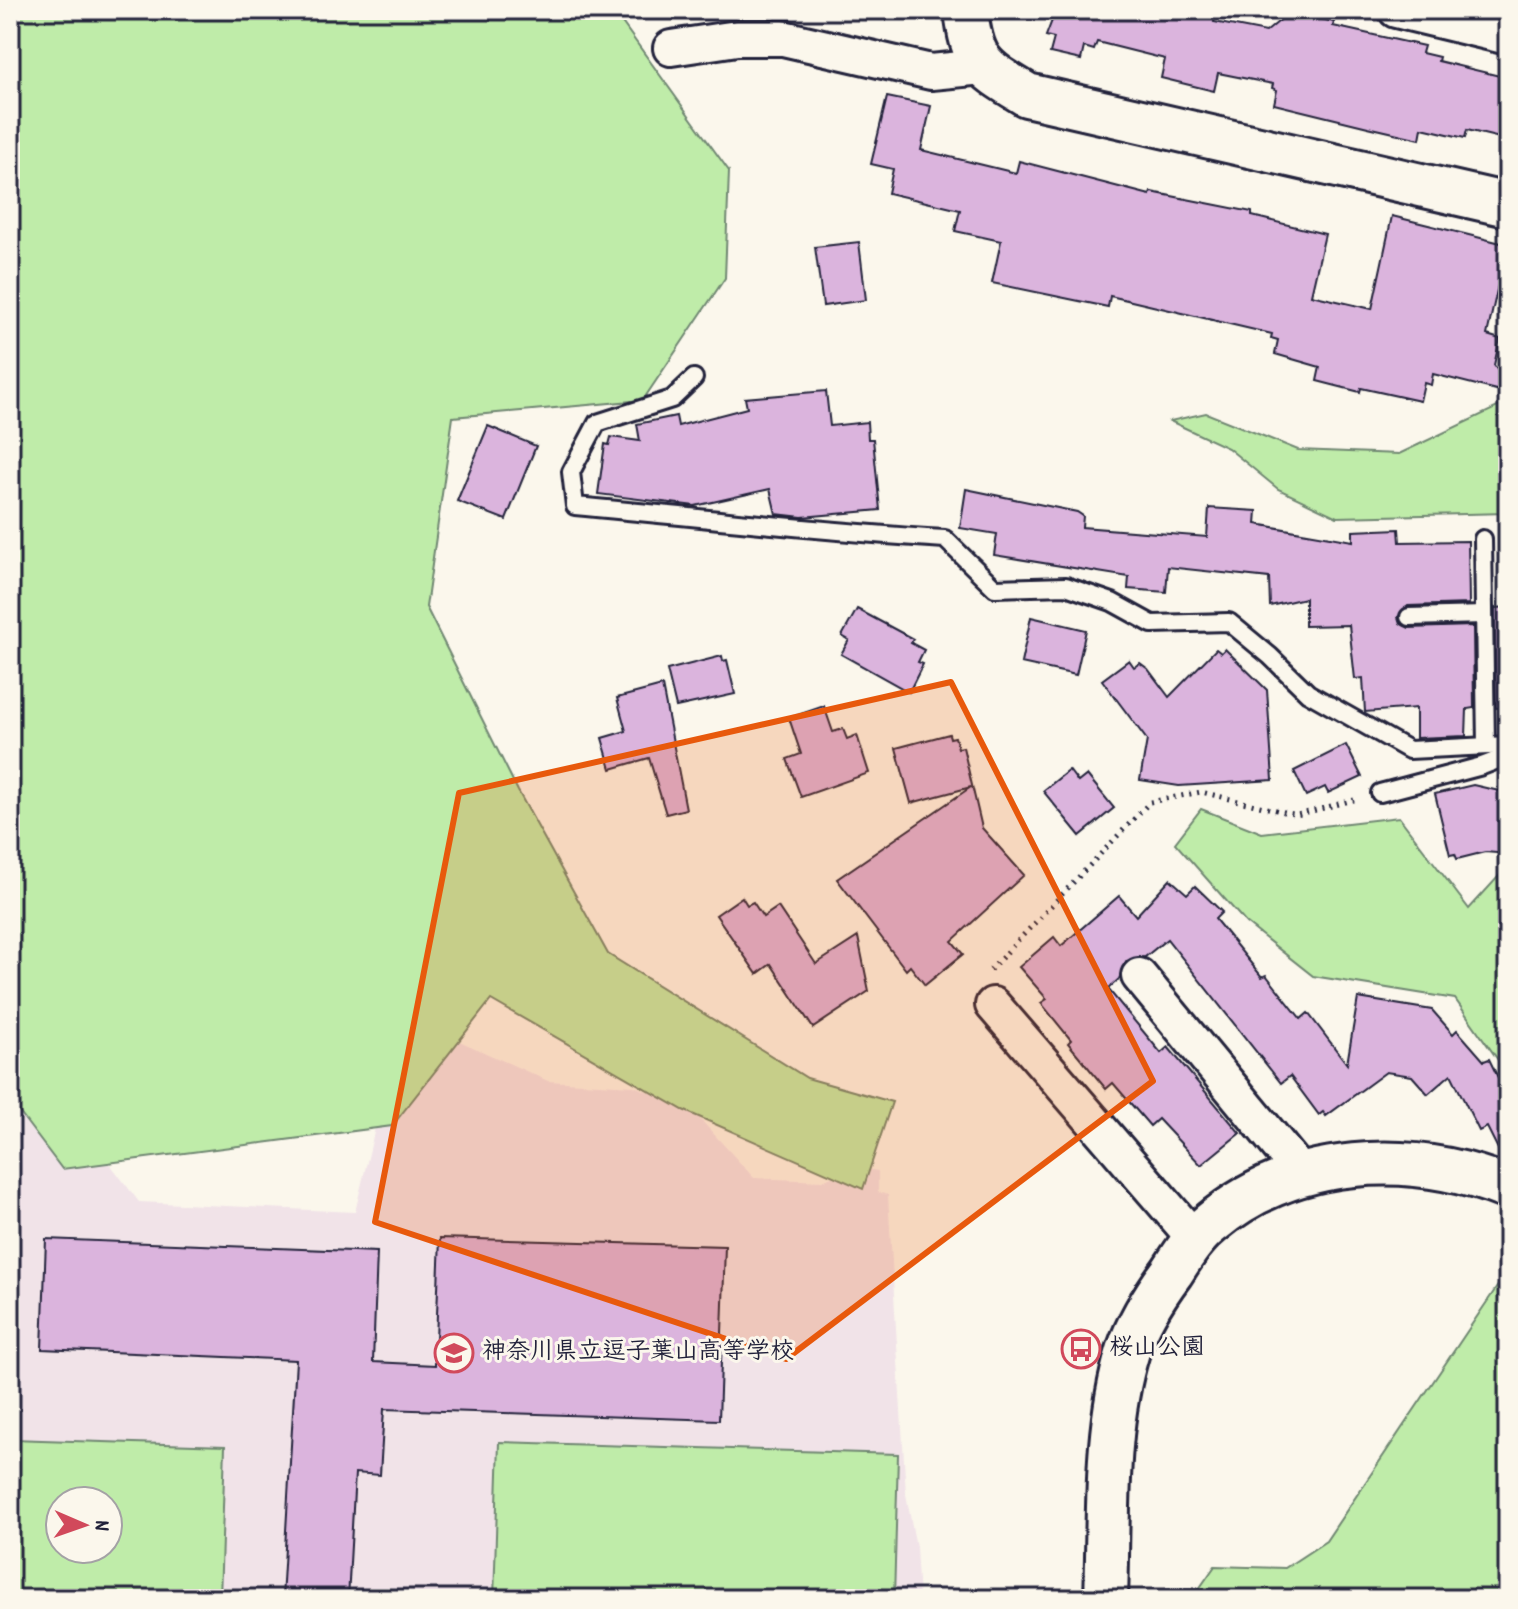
<svg xmlns="http://www.w3.org/2000/svg" width="1518" height="1609" font-family="Dekko,'Klee One',sans-serif">
	<rect width="100%" height="100%" fill="#fbf7ec"/>
	<filter id="ink" filterUnits="userSpaceOnUse"><feTurbulence type="fractalNoise" baseFrequency=".0125" numOctaves="2"/><feDisplacementMap in="SourceGraphic" scale="16" xChannelSelector="R" yChannelSelector="G"/><feConvolveMatrix kernelMatrix="1 2 1 2 8 2 1 2 1" color-interpolation-filters="sRGB"/></filter>
	<g filter="url(#ink)">
		<path fill="#f1e3e8" fill-rule="evenodd" d="M402,1015L548,1081L634,1086L690,1108L754,1178L822,1181L855,1167L878,1171V1192L888,1195L906,1494L916,1547L919,1599H10V1058L27,1055L139,1202L355,1212ZM60,1501H108V1549H60Z"/>
		<g fill="#bfeca9" stroke="#708772" stroke-width="2" fill-rule="evenodd">
			<path d="M10,10H613L729,171L725,278L643,400L453,417L426,607L518,791L608,954L807,1078L892,1102L863,1189L683,1110L491,1000L392,1126L62,1169L10,1100Z"/>
			<path d="M1508,402V513L1337,517L1278,489L1228,448L1170,421L1206,413L1298,450L1399,454Z"/>
			<path d="M1201,809L1262,833L1399,817L1469,909L1508,866V1074L1455,999L1313,976L1246,923L1175,843Z"/>
			<path d="M1508,1276V1599H1192L1215,1566L1285,1568L1326,1541L1503,1278Z"/>
			<path d="M11,1439L225,1446L220,1599H10ZM108,1501V1549H60V1501Z"/>
			<path d="M499,1442L898,1454L894,1599H494Z"/>
		</g>
		<g fill="#dbb4dd" stroke="#22223b" stroke-width="2">
			<path d="M1056,10H1216L1214,22L1266,32L1290,12L1334,22L1333,26L1424,46L1422,53L1439,57L1438,61L1508,78V140L1467,130L1465,138L1422,128L1420,139L1368,127L1274,104L1277,90L1272,88L1273,84L1218,73L1214,91L1161,78L1165,59L1097,42L1094,50L1084,47L1081,60L1050,53L1054,38L1046,36Z"/>
			<path d="M887,97L931,106L921,150L1016,173L1019,161L1150,195L1151,192L1252,212V216L1325,234L1311,295L1372,309L1392,216L1505,244L1502,253L1505,254L1487,335L1500,339L1494,365L1508,385V393L1433,374L1431,385L1424,383L1420,401L1361,388L1360,392L1317,381L1320,367L1275,354L1278,340L1271,338L1272,334L1110,296L1108,307L992,283L1001,241L955,231L960,210L888,193L893,169L871,164Z"/>
			<path d="M859,242L866,300L823,306L815,247Z"/>
			<path d="M826,391L830,426L867,422L868,439H873L880,510L802,517L776,514L770,489L695,506L598,494L605,444L609,445L611,437L640,441L637,424L676,416L678,426L747,408L745,398Z"/>
			<path d="M488,426L536,446L506,520L457,501Z"/>
			<path d="M966,489L1077,512L1083,516L1082,527L1207,537L1209,508L1257,511L1256,524L1353,541V531L1399,529L1400,542L1468,541L1469,604L1408,606L1398,617L1400,623L1409,628L1473,626L1474,708L1467,709L1466,736L1416,738V708L1365,712L1363,678L1355,679L1349,625L1305,626V598L1270,606L1269,578L1168,567L1166,592L1128,589L1129,577L994,555L997,534L960,528Z"/>
			<path d="M1508,607V707L1496,708L1495,608Z"/>
			<path d="M857,609L913,639L911,643L924,650L918,662L923,664L909,692L841,654L849,640L842,636Z"/>
			<path d="M1031,617L1086,630L1076,675L1021,663Z"/>
			<path d="M1216,649L1221,653L1225,649L1267,690L1273,780L1179,786L1140,780L1147,740L1102,680L1129,660L1134,667L1140,663L1148,669L1169,697Z"/>
			<path d="M722,656L723,661L727,660L735,694L676,707L667,670Z"/>
			<path d="M662,686L686,809L666,814L649,758L611,769L602,738L626,731L617,698Z"/>
			<path d="M824,706L833,732L843,729L847,739L857,735L869,773L801,797L787,759L801,754L789,718Z"/>
			<path d="M949,734L950,738L955,737L958,748L963,747L982,828L1024,875L952,941L963,954L925,985L910,966L906,970L837,879L971,787L911,803L896,748Z"/>
			<path d="M1346,745L1362,777L1328,793L1325,787L1306,796L1294,771Z"/>
			<path d="M1069,770L1078,782L1087,775L1114,808L1080,836L1043,791Z"/>
			<path d="M1473,785L1508,793V854L1485,852L1457,859L1455,854L1450,855L1435,794Z"/>
			<path d="M1170,879L1187,894L1195,886L1222,912L1215,919L1262,977L1266,975L1301,1019L1308,1013L1347,1064L1358,998L1432,1010L1453,1034L1457,1030L1484,1061L1489,1059L1508,1098V1163L1504,1161L1487,1127L1479,1131L1451,1074L1428,1094L1412,1076L1386,1072L1326,1116L1323,1112L1319,1115L1290,1076L1281,1083L1167,939L1145,957L1126,961L1119,979L1108,989L1161,1053L1168,1047L1240,1133L1201,1165L1158,1119L1150,1126L1113,1083L1106,1089L1068,1043L1071,1040L1041,1003L1047,999L1019,967L1054,937L1061,946L1119,896L1136,916Z"/>
			<path d="M742,897L747,905L753,902L763,917L778,907L816,964L858,937L869,991L813,1028L771,964L757,974L716,915Z"/>
			<path d="M440,1238L725,1246L719,1420L384,1409L380,1475L355,1473L348,1599H282L296,1360L42,1349L46,1239L377,1252L373,1362L435,1365Z"/>
		</g>
		<g fill="none" stroke-linecap="round" stroke-linejoin="round">
			<defs>
				<g id="service">
					<path d="M694,378L672,399L597,423L571,472L575,506C699,517 821,532 945,539L995,588L1066,586L1112,602L1152,624L1229,622L1270,656L1308,693L1409,750L1508,745"/>
					<path d="M1483,539L1486,746"/>
					<path d="M1409,617L1484,615"/>
					<path d="M1380,793L1482,766L1508,756"/>
				</g>
				<g id="minor">
					<path d="M1396,10L1508,37"/>
					<path d="M671,48L737,38H783L931,72L983,67"/>
					<path d="M1139,976L1303,1175"/>
					<path d="M993,1005L1195,1239"/>
				</g>
				<g id="tertiary">
					<path d="M966,10C972,64 983,68 1027,95L1508,205"/>
					<path d="M1106,1599C1109,1517 1104,1430 1128,1351C1138,1322 1154,1296 1172,1272C1183,1255 1194,1237 1210,1224C1292,1154 1411,1149 1508,1188"/>
				</g>
			</defs>
			<use href="#service" stroke="#22223b" stroke-width="22"/>
			<use href="#minor" stroke="#22223b" stroke-width="40"/>
			<use href="#tertiary" stroke="#22223b" stroke-width="48"/>
			<path stroke="#22223b" stroke-width="5" stroke-dasharray="2 6" stroke-linecap="butt" d="M990,970L1150,802L1201,792L1297,815L1354,800"/>
			<use href="#service" stroke="#fbf7ec" stroke-width="16"/>
			<use href="#minor" stroke="#fbf7ec" stroke-width="34"/>
			<use href="#tertiary" stroke="#fbf7ec" stroke-width="42"/>
		</g>
	</g>
	<path fill="#e8590c" fill-opacity="0.2" stroke="#e8590c" stroke-width="6" stroke-linejoin="round" d="M951,682L1153,1081L786,1359L375,1222L459,793Z"/>
	<defs>
		<symbol id="bus-ring" viewBox="-11 -11 22 22"><circle r="9.5" fill="#fbf7ec" stroke="#d1495b" stroke-width="1.5"/><path d="M-5-6H5V4H4V6H2V4H-2V6H-4V4H-5ZM-3.5-4V0h7V-4ZM-3.5 1.2v1.5H-2V1.2ZM2 1.2v1.5H3.5V1.2Z" fill="#d1495b"/></symbol>
		<symbol id="school-ring" viewBox="-11 -11 22 22"><circle r="9.5" fill="#fbf7ec" stroke="#d1495b" stroke-width="1.5"/><path d="M0-5L7-2L0 1L-7-2ZM-4 1L0 2.5L4 1V4Q0 6-4 4Z" fill="#d1495b"/></symbol>
	</defs>
	<g fill-rule="evenodd">
		<use href="#bus-ring" x="1059" y="1327" width="44" height="44"/>
		<use href="#school-ring" x="432" y="1331" width="44" height="44"/>
	</g>
	<g text-anchor="middle" dominant-baseline="central" stroke-width="6" stroke-linejoin="round" paint-order="stroke">
		<g font-size="24" font-weight="bold" fill="#22223b" stroke="#fbf7ec" text-anchor="start">
			<text x="1109" y="1349">桜山公園</text>
			<text x="482" y="1353">神奈川県立逗子葉山高等学校</text>
		</g>
	</g>
	<rect width="1518" height="1609" fill="none" stroke="#fbf7ec" stroke-width="40"/>
	<rect x="20" y="20" width="1478" height="1569" fill="none" stroke="#22223b" stroke-width="3" filter="url(#ink)"/>
	<g transform="translate(84 1525) rotate(92)"><circle r="38" fill="#fbf7ec" stroke="#a4a2a5" stroke-width="2"/>
	<path d="M0-6L14 30L0 20L-14 30Z" fill="#d1495b"/>
	<text y="-12" font-size="22" font-weight="bold" text-anchor="middle" fill="#22223b">N</text>
	</g>
</svg>
